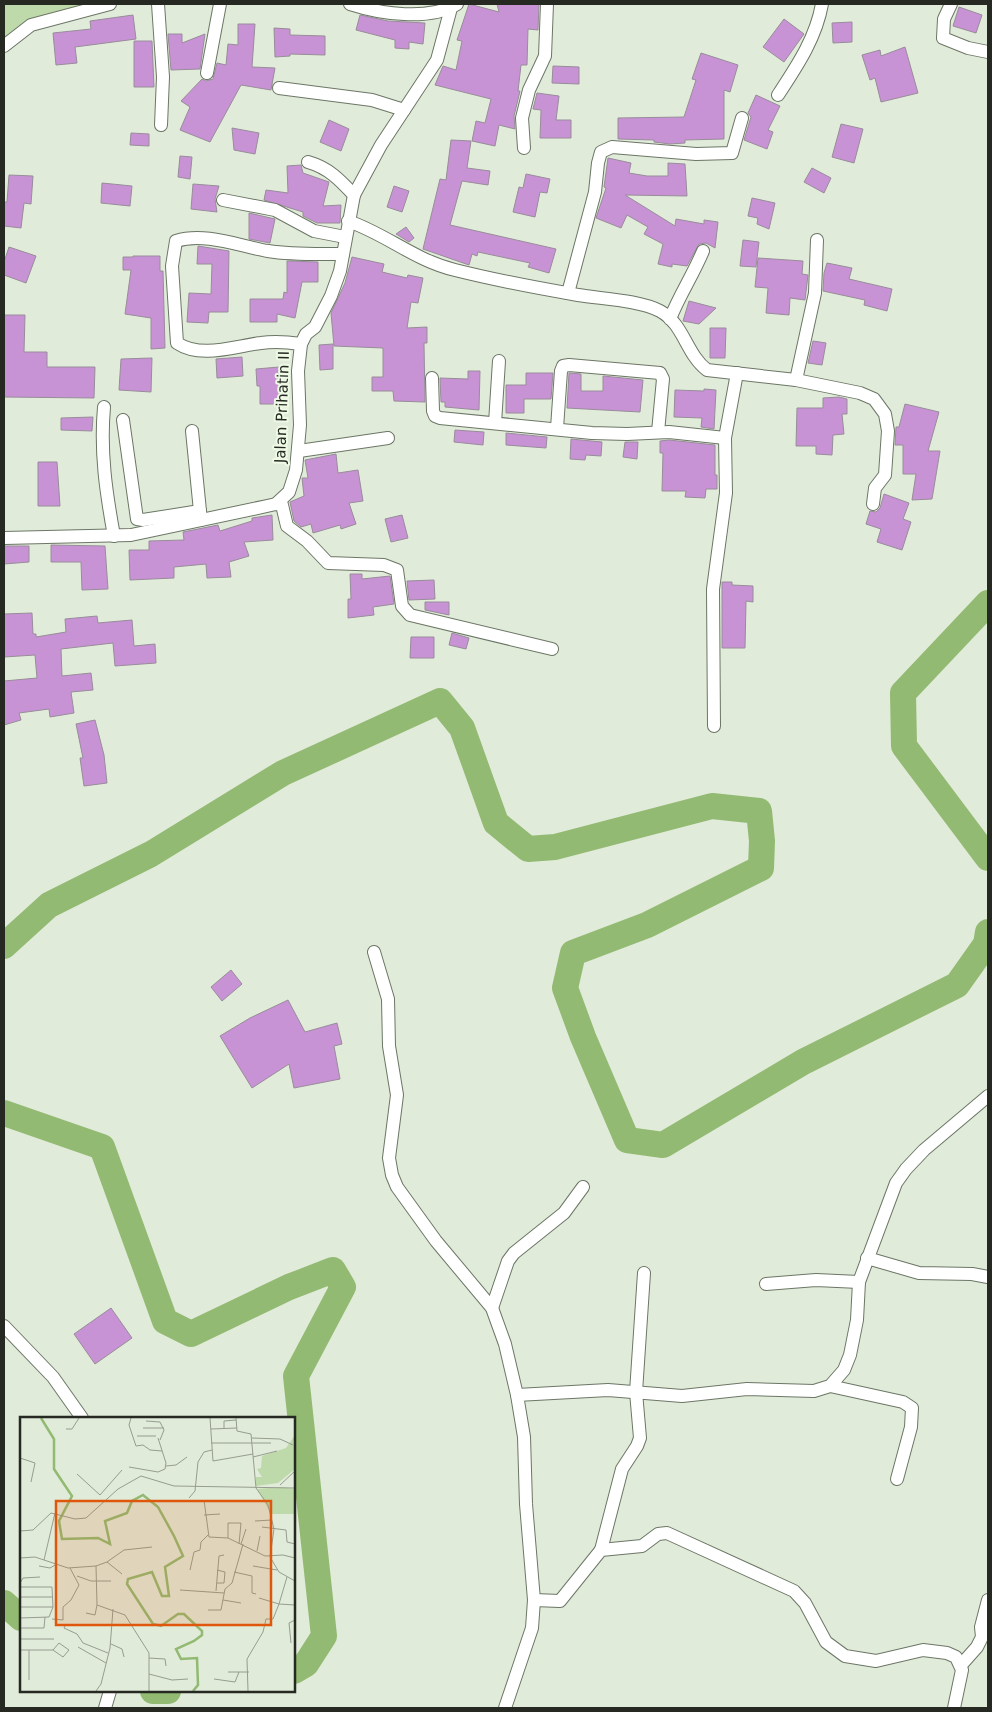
<svg xmlns="http://www.w3.org/2000/svg" width="992" height="1712" font-family="'DejaVu Sans',sans-serif">
	<rect width="100%" height="100%" fill="#e1ebd9"/>
	<path fill="#bed9aa" d="M4,4H90L4,39Z"/>
	<g fill="none" stroke-linecap="round" stroke-linejoin="round">
		<g stroke="#92ba72" stroke-width="26">
			<path d="M988,603L903,693L904,746L988,858"/>
			<path d="M4,946L49,905L151,854L283,773L440,701L462,728L496,823L528,849L555,847L712,806L759,811L762,841L761,868L647,925L573,953L565,988L583,1037L627,1140L663,1145L803,1062L957,985L986,944L988,932"/>
			<path d="M4,1113L102,1147L165,1321L191,1334L289,1287L333,1270L343,1287L296,1376L324,1636L306,1664L294,1671"/>
			<path d="M4,1603L21,1618"/>
			<path d="M153,1691H168"/>
		</g>
	</g>
	<g fill="#c893d4" stroke="#988c9b">
		<path d="M469,4L499,12L497,4H539L538,30L528,29L527,65H521L518,91H520L514,116L515,129L499,125L495,146L472,141L476,121L485,123L491,99L435,85L443,66L456,70L462,41L457,40Z"/>
		<path d="M959,7L982,15L976,33L953,26Z"/>
		<path d="M133,15L136,39L75,47L77,63L56,65L53,33L91,29L90,21Z"/>
		<path d="M360,15L388,21L425,23L423,44L409,42V49L395,48V40L356,30Z"/>
		<path d="M784,19L804,34L784,62L763,47Z"/>
		<path d="M852,22V42L833,43L832,23Z"/>
		<path d="M238,24H255L252,67L275,68L271,90L241,85L210,142L180,130L190,107L181,101L202,79L206,81L213,79L217,63L226,65L228,44L238,45Z"/>
		<path d="M274,28L290,29V35L325,36V55L290,54V56L275,57Z"/>
		<path d="M168,34H182V43L205,34L200,69L171,70Z"/>
		<path d="M134,41H152L154,87H134Z"/>
		<path d="M905,47L918,93L881,102L875,78L870,80L862,55L880,50L881,56Z"/>
		<path d="M701,53L738,65L730,92L724,90V139L685,140V143L670,144L654,142V140L618,139V118L684,117L696,80L692,79Z"/>
		<path d="M553,66L579,67V84L552,83Z"/>
		<path d="M537,93L559,96L556,120H571V138H540L541,110L533,109Z"/>
		<path d="M756,95L780,106L768,130L773,132L767,149L744,140L751,117L748,113Z"/>
		<path d="M329,120L349,129L341,151L320,142Z"/>
		<path d="M841,124L863,129L854,163L832,157Z"/>
		<path d="M232,128L259,133L255,154L234,150Z"/>
		<path d="M131,133L149,134V146L130,145Z"/>
		<path d="M451,140L471,141L467,168L490,171L488,185L462,181L450,225L556,249L549,273L528,267L530,263L478,252L477,256L472,254L469,265L423,249L440,179L446,180Z"/>
		<path d="M180,156L192,157L190,179L178,177Z"/>
		<path d="M608,158L631,163L629,173L647,176H668V163L685,164L687,196L625,195L675,226L676,219L704,224V220L718,222L715,248L706,243L699,244L687,266L672,264V267L658,264L663,244L644,234L648,227L627,215L621,228L596,218L606,188L604,187Z"/>
		<path d="M301,165L303,173L329,182L323,206L341,205L340,223H317L303,216V212L264,200L266,190L288,193L287,166Z"/>
		<path d="M812,168L831,178L824,193L804,182Z"/>
		<path d="M526,174L550,179L547,193L540,192L535,217L513,212L519,187L523,188Z"/>
		<path d="M9,175L33,176L31,204L24,203L21,228L4,226V202H7Z"/>
		<path d="M102,183L132,186L130,206L101,203Z"/>
		<path d="M193,184L219,186L215,199L217,212L191,209Z"/>
		<path d="M394,186L409,191L402,212L387,207Z"/>
		<path d="M752,198L775,203L769,229L757,224L758,218L748,216Z"/>
		<path d="M249,213L275,219L270,243L249,239Z"/>
		<path d="M406,227L414,238L409,242L396,234Z"/>
		<path d="M743,240L759,242L756,267L740,266Z"/>
		<path d="M198,246L229,251L228,312H209L208,323L187,322L189,293L211,294L212,264H197Z"/>
		<path d="M9,247L36,256L26,283L4,275V262Z"/>
		<path d="M133,256H160V271H163L165,348L151,349V318L125,314L131,270H123V257H133Z"/>
		<path d="M352,257L384,264L382,272L407,278L408,275L423,278L418,303L411,302L407,328L427,327V343H424L425,402L394,401L393,391H372V377H383V348L334,346L331,313L345,283Z"/>
		<path d="M758,258L803,261L802,274L808,275L805,300L790,298L789,315L766,313L768,288L755,287Z"/>
		<path d="M287,261L318,262V282H302L295,318L277,314V322H250V299H283L284,292L287,293Z"/>
		<path d="M827,263L852,268L849,279L892,289L887,311L864,305L865,300L823,291L824,273Z"/>
		<path d="M689,301L716,308L699,324L683,321Z"/>
		<path d="M4,315H25L24,352H47V367H95L94,398L4,397Z"/>
		<path d="M710,328H726L725,358H710Z"/>
		<path d="M813,341L826,343L822,365L808,363Z"/>
		<path d="M333,344V369L320,370L319,345Z"/>
		<path d="M242,357L243,376L217,378L216,359Z"/>
		<path d="M152,358L151,392L119,390L121,359Z"/>
		<path d="M279,367L280,404H260V386H257L256,369Z"/>
		<path d="M468,371H480L479,410L445,407V402H441L440,378L468,379Z"/>
		<path d="M526,373H553L551,399H524V413H506V385H526Z"/>
		<path d="M569,373L581,374V391H603V376L643,380L640,412L567,408Z"/>
		<path d="M704,389L716,390L714,429L701,427L702,418L674,417L675,390L704,391Z"/>
		<path d="M839,397L847,399V414H842L844,434L833,435L832,455L816,454V446H796L797,408H823V398Z"/>
		<path d="M905,404L939,412L928,451H940L932,499L912,500L916,474H903V445H895L896,427H899Z"/>
		<path d="M93,417L92,431L61,430V418Z"/>
		<path d="M455,430L484,432L483,445L454,442Z"/>
		<path d="M506,433L547,437L546,448L506,445Z"/>
		<path d="M571,439L602,442L601,456L586,455L585,460L570,459Z"/>
		<path d="M669,440L715,445V475H717V489H706L705,498L685,497L686,491H662L663,453H660V441Z"/>
		<path d="M625,442H638L637,459L623,457Z"/>
		<path d="M336,454L338,473L358,470L363,501L349,503L356,524L341,529L340,525L313,533L311,524L301,527L294,521L290,502L304,496L302,478H308L305,460Z"/>
		<path d="M38,462H57L60,506H38Z"/>
		<path d="M884,494L909,503L903,519L911,522L902,550L877,542L881,529L866,524L870,511L876,512L880,508Z"/>
		<path d="M272,515L273,540L244,542L249,556L229,562L231,577L207,578L206,564L174,567V578L130,580L129,550H149V541L184,540L183,532L218,525L220,531L252,521V518Z"/>
		<path d="M402,515L408,538L391,542L385,519Z"/>
		<path d="M51,545L105,546L108,589L82,590L81,562H51Z"/>
		<path d="M4,546H29V562L4,564Z"/>
		<path d="M350,574H362V579L390,576L394,604L373,607L374,615L348,618V599H351Z"/>
		<path d="M434,580L435,599L409,600L407,581Z"/>
		<path d="M722,582H732V585L753,586V602L746,601L745,648H722Z"/>
		<path d="M425,602H449V615L425,610Z"/>
		<path d="M32,613L33,634H36V637L66,632L65,619L97,616L98,623L132,620L134,646L155,644L156,663L115,666L113,643L61,649L62,676L91,673L93,690L71,692L74,713L50,717L49,709L19,713L21,720L4,725V681L37,678L35,655L4,657V614Z"/>
		<path d="M452,633L469,638L466,649L449,645Z"/>
		<path d="M411,637H434V658H410Z"/>
		<path d="M95,720L104,755L107,783L84,786L80,758H83L76,724Z"/>
		<path d="M231,970L242,984L222,1001L211,987Z"/>
		<path d="M288,1000L305,1032L337,1023L342,1044L334,1046L340,1079L294,1088L289,1064L252,1088L220,1036L250,1018Z"/>
		<path d="M111,1308L132,1338L95,1364L74,1334Z"/>
	</g>
	<g fill="none" stroke-linecap="round" stroke-linejoin="round">
		<defs>
			<g id="street">
				<path d="M158,4L163,77L161,125"/>
				<path d="M350,4C381,14 429,21 457,4"/>
				<path d="M951,4L944,19L943,38L968,48L988,52"/>
				<path d="M4,46L31,25L110,4"/>
				<path d="M207,73L220,4"/>
				<path d="M279,88L372,100L404,110"/>
				<path d="M778,95C797,66 816,38 822,4"/>
				<path d="M524,148L522,118L529,90L545,56L547,4"/>
				<path d="M308,162C329,168 340,180 354,195"/>
				<path d="M223,200L275,210L314,231L345,237"/>
				<path d="M348,221C386,234 414,260 455,270C495,280 537,288 578,295C602,299 639,300 660,311C684,324 686,354 707,370L796,380L860,393L874,399L885,414L888,431L885,475L875,488L873,504"/>
				<path d="M568,293L595,192L598,163L601,152L612,147L696,154L732,153L742,118"/>
				<path d="M670,319C679,296 693,275 703,251"/>
				<path d="M301,344C287,342 275,341 261,343C235,346 201,359 177,343L172,266L176,241C205,232 239,246 268,251C293,255 318,254 343,254"/>
				<path d="M432,378L433,411L435,416L440,418L592,433L627,434L669,432L725,438"/>
				<path d="M796,380L815,293L817,240"/>
				<path d="M104,407C100,452 106,492 114,536"/>
				<path d="M123,420L137,519L143,520L200,511L201,520"/>
				<path d="M495,423L499,361"/>
				<path d="M557,428L561,371L563,366L569,365L660,373L663,379L658,432"/>
				<path d="M192,431L200,511"/>
				<path d="M299,451L388,438"/>
				<path d="M276,504L282,505L287,526L307,541L328,563L384,565L397,570L402,606L410,615L552,649"/>
				<path d="M4,538L131,535L267,506L276,504L289,492L296,470L300,425L298,371L301,344L306,334L315,327L331,296L340,271L354,195L381,145L437,60L451,8L449,4"/>
				<path d="M714,726L713,589L726,493L725,438L737,373"/>
				<path d="M374,952L388,999L389,1046L397,1095L389,1158L392,1175L397,1187L436,1241L492,1308L505,1344L517,1395"/>
				<path d="M867,1258L919,1273L972,1274L988,1277"/>
				<path d="M766,1284L816,1280L859,1282"/>
				<path d="M492,1308L508,1261L514,1253L564,1213L583,1187"/>
				<path d="M4,1326L53,1377L82,1418"/>
				<path d="M830,1386L903,1402L912,1408L911,1427L897,1479"/>
				<path d="M601,1550L622,1469L637,1446L640,1438L636,1392L644,1273"/>
				<path d="M534,1600L560,1601L601,1550L642,1546L658,1534L667,1533L794,1591L805,1603L826,1642L845,1656L876,1661L923,1650L947,1653L956,1657L962,1670L954,1708"/>
				<path d="M961,1665L977,1647L982,1637L981,1627L988,1600"/>
				<path d="M105,1708L110,1691"/>
				<path d="M505,1708L532,1628L534,1600L526,1504L524,1437L517,1395L608,1390L682,1396L747,1389L814,1391L830,1386L844,1370L850,1355L857,1320L859,1282L896,1183L906,1169L924,1150L988,1096"/>
			</g>
		</defs>
		<use href="#street" stroke="#6c7666" stroke-width="14"/>
		<use href="#street" stroke="#fff" stroke-width="12"/>
	</g>
	<g text-anchor="middle" dominant-baseline="central" stroke-width="4" stroke-linejoin="round" paint-order="stroke">
		<g font-size="15" fill="#252922" stroke="#eef9e6">
			<text transform="translate(282 407) rotate(-88)">Jalan Prihatin II</text>
		</g>
	</g>
	<g transform="translate(20 1417)">
		<rect width="275" height="275" fill="#e1ebd9"/>
		<path d="M275,18V52L258,66L236,69V60H242L237,52L241,51L242,39L266,31ZM260,70L275,72V97H251L237,72Z" fill="#bed9aa"/>
		<path fill="none" stroke="#92ba72" stroke-width="2.5" d="M21,1L34,22V52L52,79L39,104L42,122L78,121L90,127L85,104L107,96L112,84L123,78L138,90L154,119L163,139L145,150L149,179H142L132,155L108,162L107,167L133,207L141,209L158,197H164L182,214V218L174,224L156,232L161,242L177,241L178,268L173,274"/>
		<path fill="none" stroke="#969d90" stroke-width="1" d="M111,1L109,8L116,29L123,28L130,33L142,34M190,1L193,44L233,37M216,1L217,14L231,17L236,71L248,88L254,112L250,140L259,155L275,164M126,4L140,5L144,13L140,23M123,11H144M46,12H52L59,1M191,12L217,11M204,12V4L216,3M117,19H136M232,21L260,22L273,28M191,26H251M233,40L257,34M0,41L15,46L11,65M146,49L156,48L167,40M109,50L138,55L145,52L146,46L138,21M57,57L80,78L102,53M260,68L275,54M169,81L175,74L178,45L184,35L192,33M184,83L189,120L208,121L245,139L263,138L275,141M184,98L200,97M235,104L252,103M242,110L266,113L267,125L275,127M0,114L13,113L31,96L55,102L66,101L98,72L121,59L154,69L275,71M208,121V106H221L219,127M221,127L226,112M237,134L240,119M0,141L15,140L48,151L76,149L77,188L105,198L129,236V274M24,143L35,96M87,145L102,157M19,149L30,151L37,147M76,149L87,145L104,133L132,130M233,149L257,153M170,153L174,135L180,133L181,125L188,118M214,155L232,159V176L236,177M57,159L71,164H91M0,166L3,161L20,160M197,166H204L205,155L197,153M0,170H32L33,190M160,173L204,176M196,174L199,139L204,138M0,180H33M239,181L259,187L267,160M203,183L221,186M0,190H33L29,200L0,201M188,193H201L205,172L212,166L223,127M66,196L75,198L77,188M32,202L43,203V190L51,183L59,168L50,151M46,207L44,211L57,217L63,226L88,236M0,211H24L25,200M0,222H34M271,226L269,206L275,203M91,227L102,232L104,240M58,230L86,246M0,233H33L43,240L49,233L39,226L33,233M9,233V263M129,241L145,242L146,249M208,255H229M129,257L152,263L168,262M194,262L215,265L219,255M76,274L81,267L90,231L93,192M228,274L227,242L243,215L246,202H253L259,187L275,188"/>
		<path fill="#de570d" fill-opacity="0.15" stroke="#de570d" stroke-width="2.5" d="M36,84H251V208H36Z"/>
		<rect width="275" height="275" fill="none" stroke="#252922" stroke-width="2.5"/>
	</g>
	<rect width="992" height="1712" fill="none" stroke="#252922" stroke-width="10"/>
</svg>
